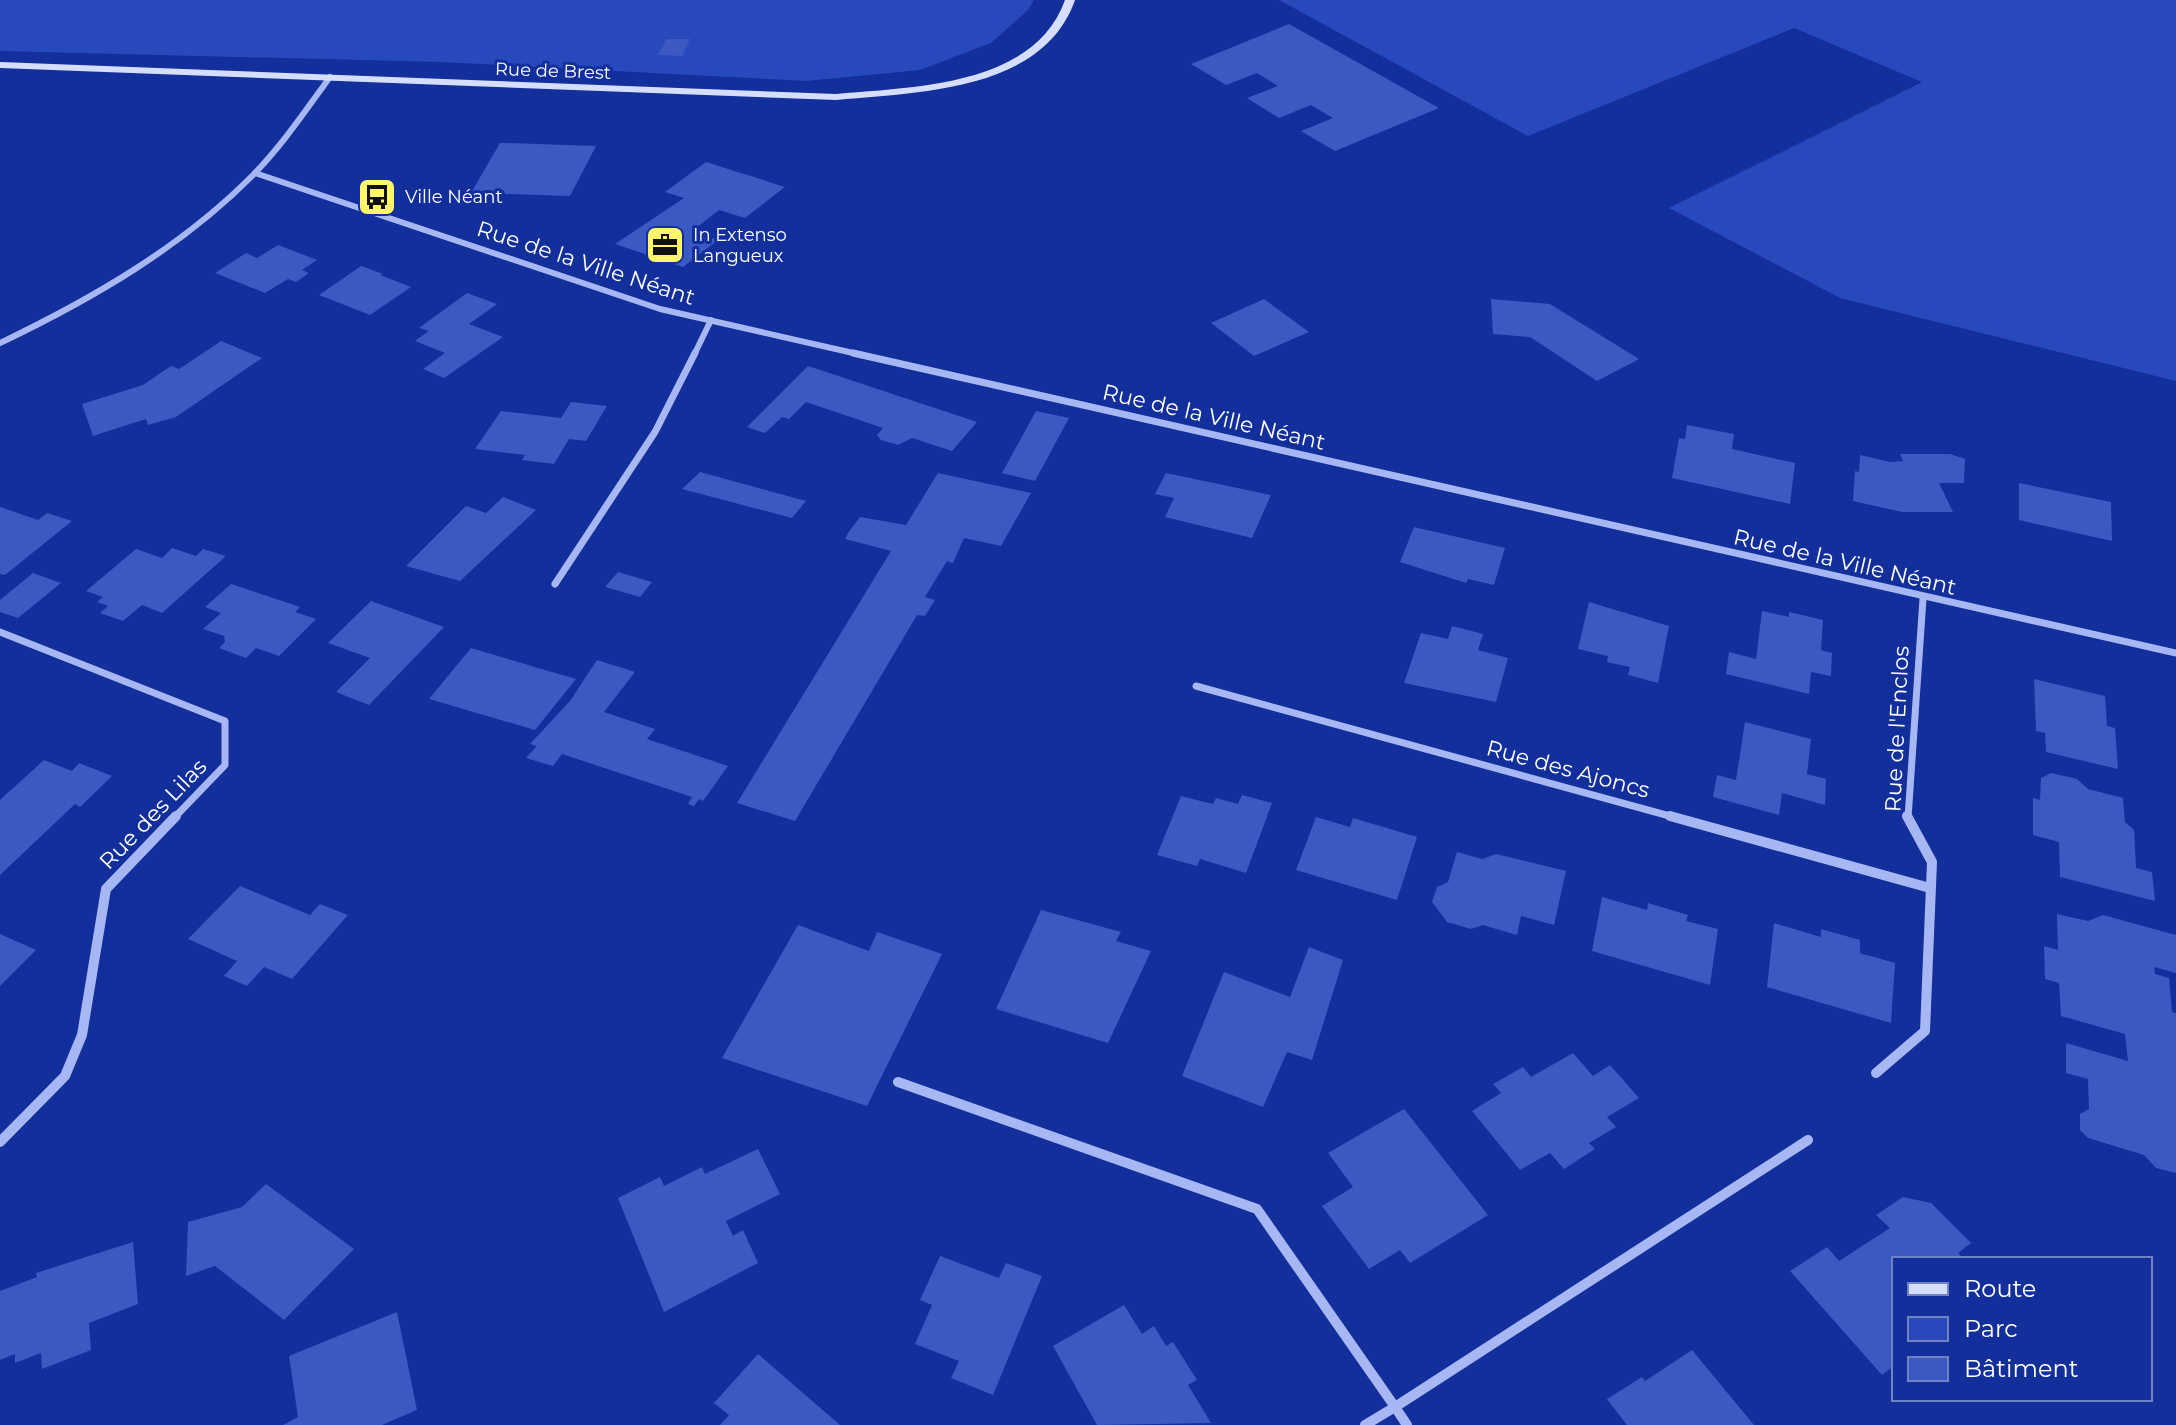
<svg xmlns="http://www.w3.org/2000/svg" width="2176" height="1425" font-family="Montserrat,sans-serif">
	<rect width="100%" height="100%" fill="#122f9b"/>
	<g fill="#2849bb">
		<path d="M0,0H1034L1028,10L991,43L920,70L806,81L441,62L0,51Z"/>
		<path d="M1279,0H2176V381L1840,298L1669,208L1922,82L1794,28L1528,136Z"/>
	</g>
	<g fill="#3b59c2">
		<path d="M1289,24L1439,108L1335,151L1301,131L1333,118L1311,105L1279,118L1247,98L1278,86L1257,73L1226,85L1191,64Z"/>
		<path d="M666,39H690L682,56L658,55Z"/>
		<path d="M500,143H505L596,146L570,196L471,193Z"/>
		<path d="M706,162L785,187L745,218L719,210L692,231L718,240L683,267L615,244L684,198L665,192Z"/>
		<path d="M278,245L317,260L302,270L309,273L296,282L288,279L265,293L215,273L246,253L257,258Z"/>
		<path d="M361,266L383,274L380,275L411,287L370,315L319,295Z"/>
		<path d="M467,293L497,304L469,324L503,337L444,378L423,369L445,353L415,341L429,331L419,328Z"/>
		<path d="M1264,299L1309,332L1254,356L1211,323Z"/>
		<path d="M1491,299L1550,304L1639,359L1597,381L1530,337L1493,334Z"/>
		<path d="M221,341L262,358L176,417L148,425L146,419L93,436L82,404L143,385L171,366L179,369Z"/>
		<path d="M808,366L977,422L952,451L912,438L898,445L881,440L877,435L883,428L806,402L789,419L782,417L765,433L747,427Z"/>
		<path d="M571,402L607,406L586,441L569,439L554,464L522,460L525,455L475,449L501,411L561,418Z"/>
		<path d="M1036,411L1069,418L1035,481L1002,473Z"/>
		<path d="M1687,425L1734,434L1732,449L1795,463L1790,504L1672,478L1679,438L1685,439Z"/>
		<path d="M1900,454H1950L1965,459L1964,483H1939L1953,512H1902L1853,501L1855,471L1859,472L1860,455L1890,462L1903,461Z"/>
		<path d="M700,472L806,501L792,518L682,489Z"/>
		<path d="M938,473L1031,493L1001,546L964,538L953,563L947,561L925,597L935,600L925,616L917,615L795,821L737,803L891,551L845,539L848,533L860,517L906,525Z"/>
		<path d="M1166,473L1271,495L1252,538L1165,517L1174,498L1155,494Z"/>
		<path d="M2019,483L2111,502L2112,541L2019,520Z"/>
		<path d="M503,497L536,510L460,581L406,566L466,506L486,513Z"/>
		<path d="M0,507L38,520L47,513L72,521L5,575L0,574Z"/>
		<path d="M1414,527L1505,548L1494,585L1468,579L1466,583L1400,562Z"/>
		<path d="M172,548L196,556L203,549L226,556L162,613L142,605L123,621L100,613L108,606L97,602L103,597L86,591L136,549L162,558Z"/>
		<path d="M618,572L652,582L640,597L605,587Z"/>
		<path d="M33,573L61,583L18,618L0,612V600Z"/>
		<path d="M231,584L300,607L295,612L316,619L279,656L256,648L246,658L219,648L225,642L224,636L203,629L221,613L205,607Z"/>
		<path d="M371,601L444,627L369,705L336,692L370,658L328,643Z"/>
		<path d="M1589,602L1669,626L1658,683L1628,675L1630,667L1607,662L1608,656L1578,649Z"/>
		<path d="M1762,611L1789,617V612L1823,620L1821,650L1832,653L1831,676L1811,672L1809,694L1726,674L1729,652L1756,659Z"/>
		<path d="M1452,626L1483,634L1478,650L1508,658L1496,702L1404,683L1421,633L1448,639Z"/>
		<path d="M471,648L545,670L576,679L535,730L429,699Z"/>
		<path d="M597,660L635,672L604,712L655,729L647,739L728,766L703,801L699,799L694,806L688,804L692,797L562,754L553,766L526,758L537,746L530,744L570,701Z"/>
		<path d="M2034,679L2105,696L2107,726L2115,728L2118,769L2046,752L2045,733L2036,731Z"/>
		<path d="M1745,722L1811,739L1807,774L1826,779L1825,805L1782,793L1779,815L1713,797L1717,775L1736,780Z"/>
		<path d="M44,760L72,771L79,763L112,776L80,807L75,804L0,875V800Z"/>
		<path d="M2051,773L2077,779L2088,789L2123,798L2125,822L2134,830L2136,868L2152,872L2155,901L2060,877L2059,842L2033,835V798L2040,800L2041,778Z"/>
		<path d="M1242,795L1272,803L1246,873L1200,859L1197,866L1157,855L1181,796L1213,804L1216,798L1238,804Z"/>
		<path d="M1316,817L1350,827L1353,818L1417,837L1397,900L1296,870Z"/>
		<path d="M1457,852L1482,859L1496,854L1566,871L1554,925L1521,916L1517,935L1483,925L1471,929L1447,922L1432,902L1437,887L1448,882Z"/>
		<path d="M240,886L310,915L320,904L348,915L292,979L264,967L247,986L224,976L237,961L188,939Z"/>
		<path d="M1602,897L1647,910L1648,903L1688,915L1686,921L1718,929L1710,985L1592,951Z"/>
		<path d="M1041,910L1121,932L1116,941L1151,951L1108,1043L996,1009Z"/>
		<path d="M2057,914L2088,921L2103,915L2176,935V973L2154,967L2155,974L2169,978L2172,1012L2176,1013V1173L2156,1168L2144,1155L2088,1138L2080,1130V1114L2089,1109L2088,1079L2066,1073V1043L2128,1061L2125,1034L2061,1016L2059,983L2045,979L2044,946L2058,950Z"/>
		<path d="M1774,923L1821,937V929L1860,940V953L1895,963L1891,1023L1767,987Z"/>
		<path d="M798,925L869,951L877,932L942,954L867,1106L722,1058Z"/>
		<path d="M0,934L36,950L0,986Z"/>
		<path d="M1309,947L1343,960L1312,1060L1287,1052L1263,1107L1182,1076L1224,972L1290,997Z"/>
		<path d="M1573,1053L1593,1076L1610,1065L1639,1098L1607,1117L1616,1127L1589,1143L1595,1149L1564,1169L1550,1153L1520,1170L1472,1111L1501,1093L1493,1084L1523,1067L1531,1077Z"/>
		<path d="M1404,1109L1488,1215L1410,1263L1400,1250L1369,1269L1322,1206L1353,1187L1328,1153Z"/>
		<path d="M758,1149L780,1194L726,1221L733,1236L743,1230L758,1263L664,1312L618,1198L660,1177L664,1186L702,1167L705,1174Z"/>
		<path d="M266,1184L354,1249L284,1320L215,1266L186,1276L188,1222L242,1207Z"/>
		<path d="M1903,1197L1931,1203L1971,1243L1958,1253L1963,1259H1894V1366L1882,1375L1790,1271L1827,1247L1839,1261L1890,1228L1876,1215Z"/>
		<path d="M133,1242L138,1304L89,1323L91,1350L42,1369L41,1353L15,1363V1354L0,1360V1291L37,1277L36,1273Z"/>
		<path d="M940,1256L999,1278L1006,1263L1042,1276L993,1395L951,1378L959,1361L915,1344L932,1305L920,1300Z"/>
		<path d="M1124,1305L1142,1334L1154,1326L1166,1346L1173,1342L1197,1380L1188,1385L1211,1423L1097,1425L1053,1346Z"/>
		<path d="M397,1312L417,1410L382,1425H283L298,1417L289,1356Z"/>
		<path d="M1692,1350L1754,1425H1627L1607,1399L1642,1377L1645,1381Z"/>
		<path d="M758,1354L840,1425H720L729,1415L714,1403Z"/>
	</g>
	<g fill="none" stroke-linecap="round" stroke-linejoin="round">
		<g stroke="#a6b7f4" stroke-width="6">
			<path d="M255,173L660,309L862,355"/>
			<path d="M0,343C92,299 182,247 254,174C283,144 306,110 330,77"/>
			<path d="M694,355L711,320"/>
		</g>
		<g stroke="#a6b7f4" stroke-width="7">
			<path d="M853,353L2176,653"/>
			<path d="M555,584L655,432L695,353"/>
			<path d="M0,632L225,721V765L174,818"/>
			<path d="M1196,686L1677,818"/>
			<path d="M1908,818L1923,599"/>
		</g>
		<g stroke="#a6b7f4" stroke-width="10">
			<path d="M1670,816L1930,888"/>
			<path d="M1876,1073L1925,1031L1932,862L1907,816"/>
			<path d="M898,1082L1257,1209L1395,1407L1808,1140"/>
			<path d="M0,1142L65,1076L82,1035L106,889L176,816"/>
			<path d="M1365,1425L1395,1407L1407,1425"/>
		</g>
		<path fill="#d6defd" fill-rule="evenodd" d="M1065,0H1075C1043,92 917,92 836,100L0,68V62L836,94C912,87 1034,87 1065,0Z"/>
	</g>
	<defs>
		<symbol id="bus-square" viewBox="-11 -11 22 22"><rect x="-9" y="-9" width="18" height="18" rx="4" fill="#fff669" stroke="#122f9b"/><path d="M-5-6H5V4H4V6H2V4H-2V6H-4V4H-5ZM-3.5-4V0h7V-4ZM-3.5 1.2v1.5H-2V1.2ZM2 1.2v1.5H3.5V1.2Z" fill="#111"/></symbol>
		<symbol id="office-square" viewBox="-11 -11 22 22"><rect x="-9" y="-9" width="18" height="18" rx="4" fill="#fff669" stroke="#122f9b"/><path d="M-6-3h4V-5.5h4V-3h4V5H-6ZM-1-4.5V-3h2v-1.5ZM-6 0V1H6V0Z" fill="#111"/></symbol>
	</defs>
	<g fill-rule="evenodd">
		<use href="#bus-square" x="355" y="175" width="44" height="44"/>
		<use href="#office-square" x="643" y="223" width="44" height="44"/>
	</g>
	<g text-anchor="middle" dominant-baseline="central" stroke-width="6" stroke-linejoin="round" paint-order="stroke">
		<g font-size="18" fill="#fff" stroke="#122f9b">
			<text transform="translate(553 71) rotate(2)">Rue de Brest</text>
		</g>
		<g font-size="18" fill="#fff" stroke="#122f9b" text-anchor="start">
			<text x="405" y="197">Ville Néant</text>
			<text x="693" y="235">In Extenso<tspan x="693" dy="21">Langueux</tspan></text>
		</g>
		<g font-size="22" fill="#fff" stroke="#122f9b">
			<text transform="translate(586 263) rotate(18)">Rue de la Ville Néant</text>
			<text transform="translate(1214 417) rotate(13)">Rue de la Ville Néant</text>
			<text transform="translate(1845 562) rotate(13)">Rue de la Ville Néant</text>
			<text transform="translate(1897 729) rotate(-87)">Rue de l'Enclos</text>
			<text transform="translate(1568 769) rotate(15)">Rue des Ajoncs</text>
			<text transform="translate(153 814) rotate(-46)">Rue des Lilas</text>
		</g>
	</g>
	<rect x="1892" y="1257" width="260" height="144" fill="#122f9b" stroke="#7182c3" stroke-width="2"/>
	<rect x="1908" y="1283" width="40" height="12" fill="#d6defd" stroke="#7182c3" stroke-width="2"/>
	<text x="1964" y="1297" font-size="24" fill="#ffffff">Route</text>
	<rect x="1908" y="1317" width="40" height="24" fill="#2849bb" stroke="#7182c3" stroke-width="2"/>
	<text x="1964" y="1337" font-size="24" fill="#ffffff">Parc</text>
	<rect x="1908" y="1357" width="40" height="24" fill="#3b59c2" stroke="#7182c3" stroke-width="2"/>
	<text x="1964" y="1377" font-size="24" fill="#ffffff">Bâtiment</text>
</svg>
